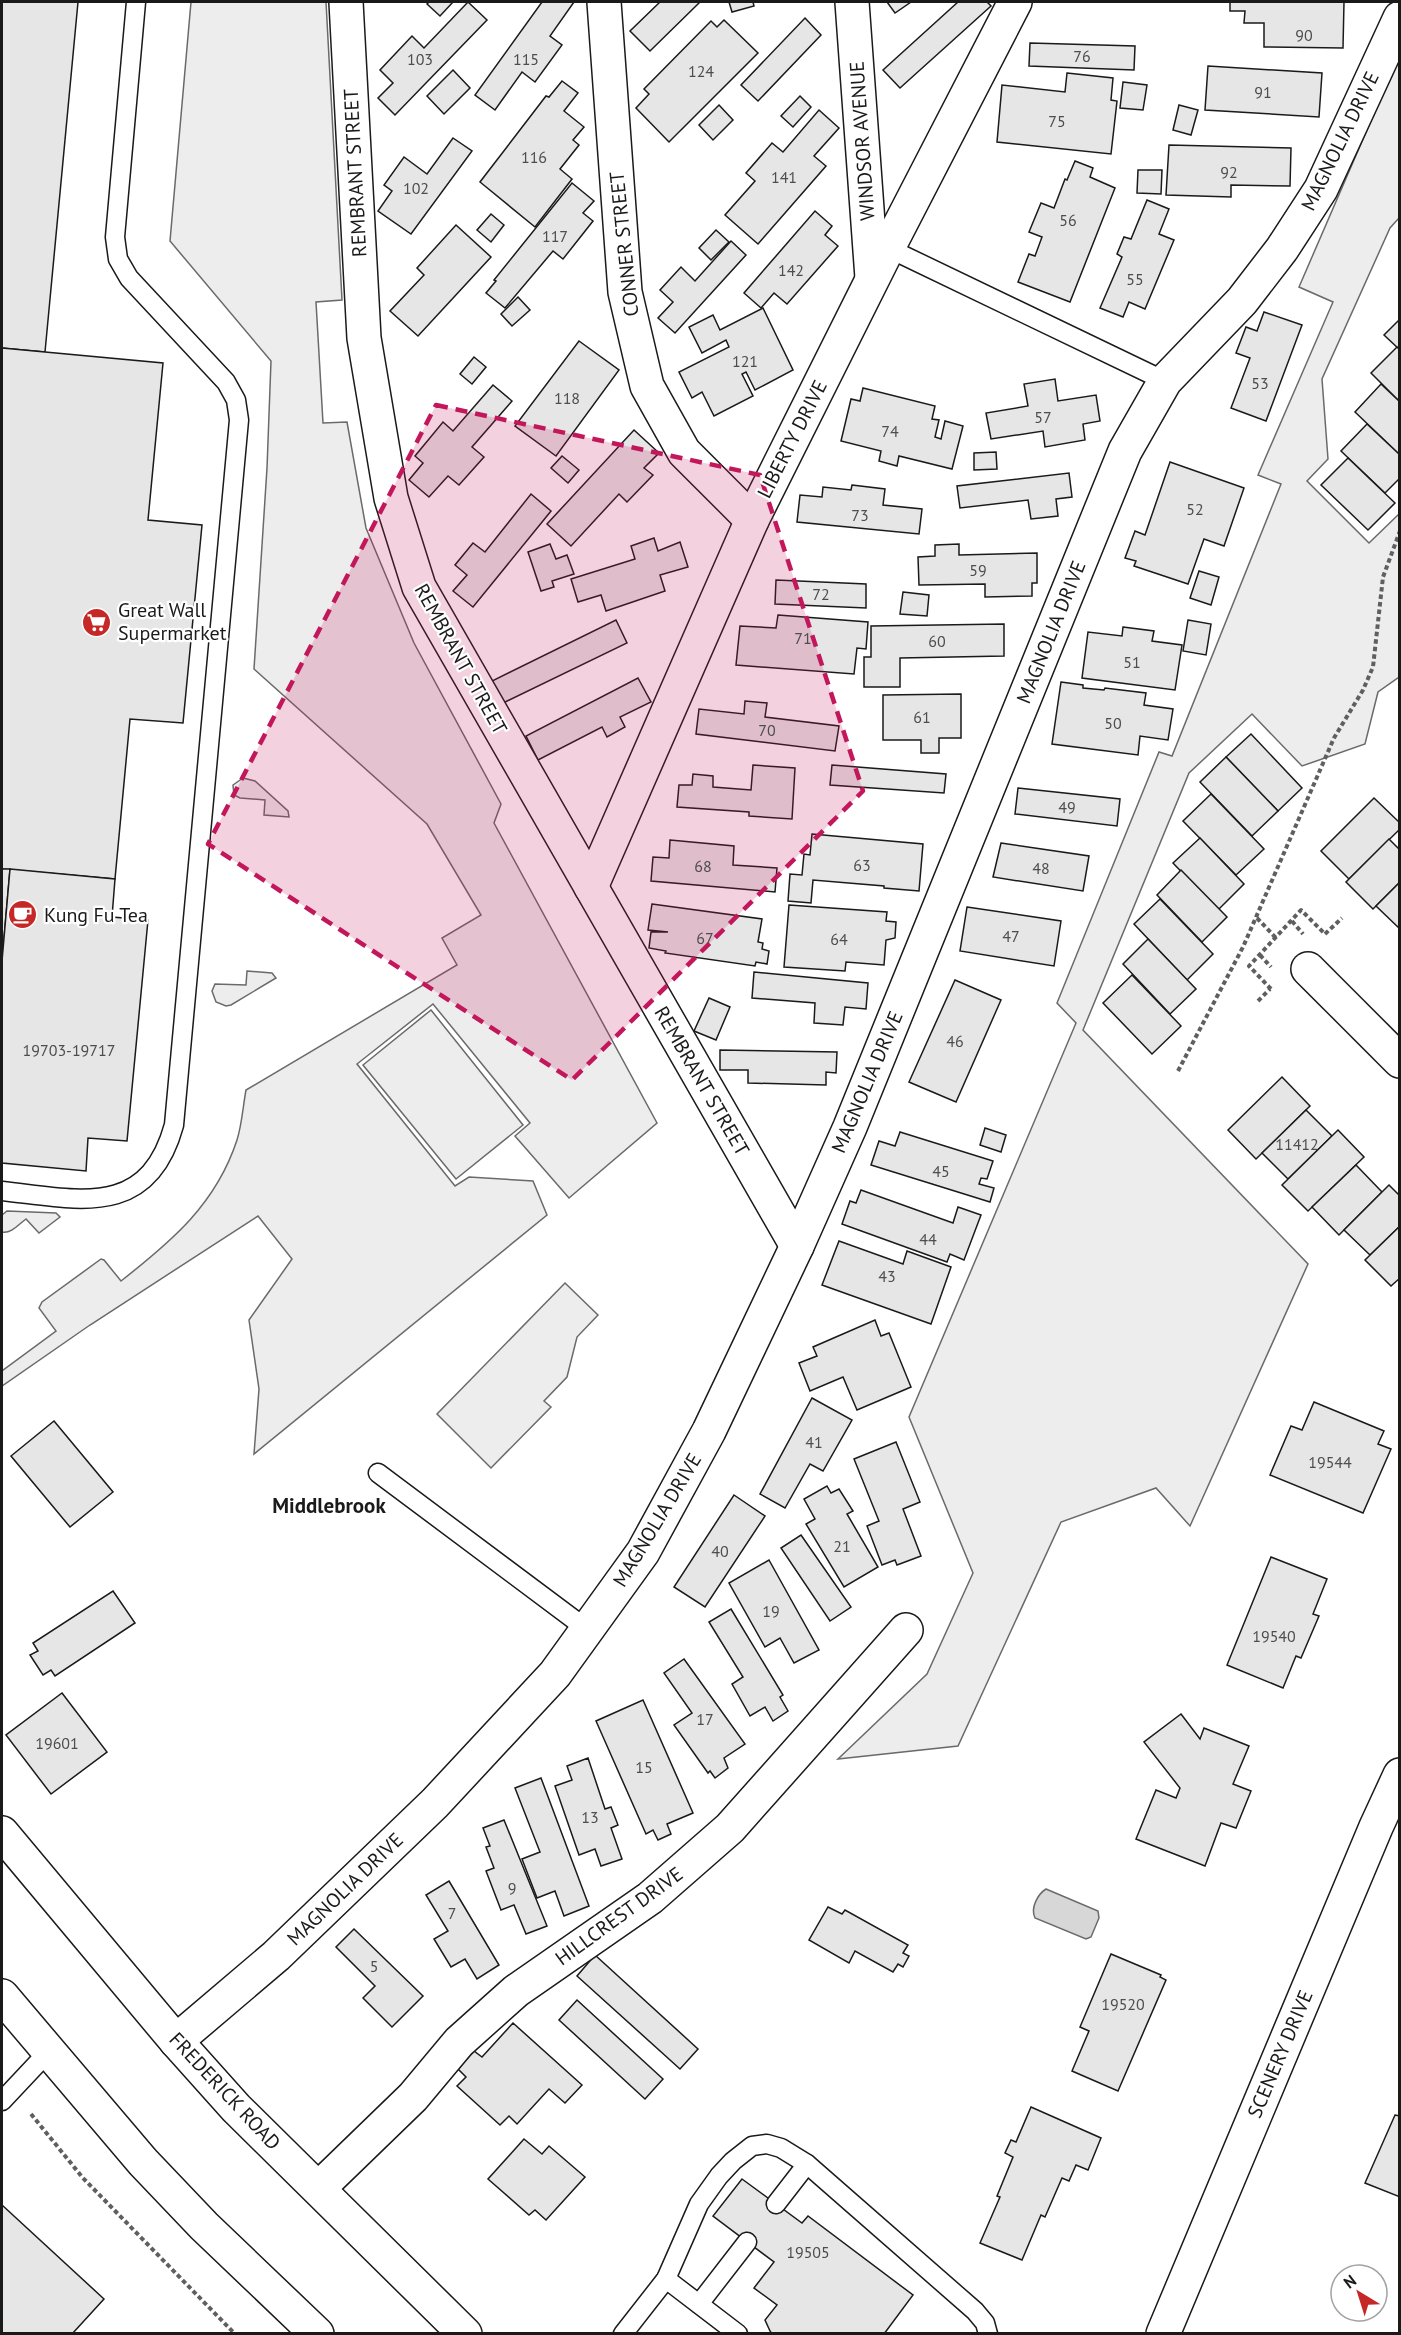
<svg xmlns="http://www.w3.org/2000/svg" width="1401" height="2335" font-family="'PT Sans',sans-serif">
	<rect width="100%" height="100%" fill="#fff"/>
	<g fill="#ededed" stroke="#6a6a6a" stroke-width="1.5">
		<path d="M191,2H326L342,300L316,302L323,423L347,422L366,528L414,643L501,804L494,823L657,1123L569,1198L515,1136L530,1123L433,1004L357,1064L455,1186L469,1177L533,1181L547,1215L254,1454L259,1389L249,1320L292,1259L258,1216L90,1325L2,1386V1371L56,1331L39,1308L42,1302L101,1259L104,1260L121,1281C172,1241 216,1204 237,1140C242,1124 243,1106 246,1090L457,965L442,938L481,915L427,824L254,669L267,468L271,361L170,241Z"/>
		<path d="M1399,56V218L1390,228L1322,379L1328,459L1307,481L1369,543L1399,514V677L1378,692L1365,744L1302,766L1252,714L1189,773L1083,1030L1308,1264L1190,1526L1156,1488L1061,1522L958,1746L838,1759L927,1674L973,1573L909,1417L1076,1023L1057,1003L1159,752L1172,756L1281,484L1258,475L1333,302L1299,287Z"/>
		<path d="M243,778L255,781L288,811L289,817L264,815L265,800L240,798L234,795L233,785Z"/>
		<path d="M247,971L272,973L276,978L231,1005L226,1006L216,1002L212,991L215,984L246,985Z"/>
		<path d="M431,1010L523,1125L456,1179L363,1065Z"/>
		<path d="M7,1211L56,1213L60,1217L39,1233L26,1219C19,1224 11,1234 2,1232V1215Z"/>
		<path d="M565,1283L598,1315L577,1337L567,1377L544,1401L551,1407L491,1468L437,1414Z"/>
	</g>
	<path fill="#d7d7d7" stroke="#6a6a6a" stroke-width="1.5" d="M1046,1889L1098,1911L1099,1918L1091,1937L1086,1939L1035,1918C1030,1908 1038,1894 1046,1889Z"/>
	<g fill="#e6e6e6" stroke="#1a1a1a" stroke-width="1.5">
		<path d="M2,2H78L45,352L2,348Z"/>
		<path d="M429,2H453L440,16L427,4Z"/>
		<path d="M468,2L487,20L395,115L378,98L393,83L380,70L412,36L424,48Z"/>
		<path d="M542,2H574L550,36L562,45L535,82L522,72L495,110L475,95Z"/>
		<path d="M660,2H700L650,51L630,31Z"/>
		<path d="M729,2H753L754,6L732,12Z"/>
		<path d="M887,2H911L895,13Z"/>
		<path d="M958,2H987L991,6L900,88L883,70Z"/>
		<path d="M1230,2H1344L1343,48L1264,47V23H1244L1245,11H1230Z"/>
		<path d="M805,18L821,35L758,101L741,85Z"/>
		<path d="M724,20L758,53L669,142L636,108L649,94L644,89L711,21L717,27Z"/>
		<path d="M1030,43L1135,46L1134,70L1029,66Z"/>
		<path d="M1208,66L1322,73L1319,117L1205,110Z"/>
		<path d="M453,70L470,88L444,114L427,96Z"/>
		<path d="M1067,73L1113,78L1111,100L1117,101L1111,154L997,142L1002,85L1065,92Z"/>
		<path d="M562,81L578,93L564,111L584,127L573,140L579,145L560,169L572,179L535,227L480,182L546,96L549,97Z"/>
		<path d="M1123,82L1147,85L1143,110L1120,108Z"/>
		<path d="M800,96L811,107L793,127L781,116Z"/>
		<path d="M719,105L733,120L713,140L699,125Z"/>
		<path d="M1179,105L1198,110L1191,135L1173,130Z"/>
		<path d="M819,110L839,128L814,156L826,166L758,244L725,215L755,181L746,173L772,143L783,152Z"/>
		<path d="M453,138L472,151L411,234L378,211L392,191L384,185L404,157L427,174Z"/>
		<path d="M1169,145L1291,148L1290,186L1231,185V197L1166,195Z"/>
		<path d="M1075,161L1093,168L1090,177L1115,188L1070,302L1018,282L1029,254L1035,256L1042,237L1029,232L1041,203L1054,208L1065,179L1067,180Z"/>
		<path d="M1138,170H1162L1161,194L1137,193Z"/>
		<path d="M572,183L594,201L583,213L593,221L563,259L553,251L505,308L486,293L496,281L494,280Z"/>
		<path d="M1147,200L1169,209L1159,234L1174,240L1145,309L1129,302L1123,317L1100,308L1122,257L1117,254L1124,237L1131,239Z"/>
		<path d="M815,211L832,226L825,235L838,246L787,304L774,293L761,308L744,293Z"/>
		<path d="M491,214L504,225L491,242L477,230Z"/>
		<path d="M456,225L491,257L418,336L390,311L424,275L417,268Z"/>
		<path d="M716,230L729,242L711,260L699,248Z"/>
		<path d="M731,241L746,255L675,333L658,318L673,302L660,290L681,267L695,281Z"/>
		<path d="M518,297L530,310L512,326L501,314Z"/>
		<path d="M763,308L793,370L755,390L746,372L742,374L753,396L714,416L702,392L692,398L679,372L729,347L726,340L702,353L689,327L713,315L720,330Z"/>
		<path d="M1264,312L1302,325L1266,421L1231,408L1250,358L1236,353L1246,327L1257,331Z"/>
		<path d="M1400,319V350L1384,335Z"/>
		<path d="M579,341L619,370L556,456L515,426Z"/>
		<path d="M1397,347L1400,350V402L1371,373Z"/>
		<path d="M2,348L163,363L148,520L202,525L183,723L130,719L115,879L2,869Z"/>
		<path d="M474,357L486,367L472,384L460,374Z"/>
		<path d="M1055,379L1058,401L1096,395L1100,421L1083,424L1085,440L1045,447L1043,431L991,439L986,413L1028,406L1024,384Z"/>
		<path d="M1381,384L1400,402V455L1355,412Z"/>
		<path d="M493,385L512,401L472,447L484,457L459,485L448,476L429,497L409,480L423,463L415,456L443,422L453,431Z"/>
		<path d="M863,388L935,406L932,419L939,420L935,437L941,439L945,421L963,426L952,469L899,456L897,466L879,461L881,451L841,441L851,399L860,401Z"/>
		<path d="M1367,424L1400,455V478L1385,493L1341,451Z"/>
		<path d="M634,430L659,453L644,468L653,475L627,502L619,494L571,546L547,524Z"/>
		<path d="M996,452L997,469L974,470V453Z"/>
		<path d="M562,456L579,470L568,483L551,468Z"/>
		<path d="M1348,458L1395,503L1368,530L1321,485Z"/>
		<path d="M1170,462L1244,488L1224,546L1204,539L1188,584L1134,566L1136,561L1125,558L1135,531L1145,535Z"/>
		<path d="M1069,473L1072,497L1056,499L1058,516L1031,519L1028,500L960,508L957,486Z"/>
		<path d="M852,485L885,489L883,505L922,509L919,534L797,522L800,495L822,497L823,487L851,490Z"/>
		<path d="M531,494L551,511L473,607L453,591L467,575L455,565L473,543L485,552Z"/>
		<path d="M654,538L658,551L680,542L688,567L660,575L665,591L606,611L601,595L578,602L571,579L635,559L631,546Z"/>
		<path d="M550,544L556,559L567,555L574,574L552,581L554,587L541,591L528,552Z"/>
		<path d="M959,544V555L1037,553V583H1032V596L985,597V584L919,585L918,557L935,556V545Z"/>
		<path d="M1199,571L1219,577L1211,605L1190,598Z"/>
		<path d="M776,580L866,584V608L775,604Z"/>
		<path d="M903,592L929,595L927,616L900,614Z"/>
		<path d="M778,615L868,622L866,649L857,648L854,674L736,665L740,626L776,628Z"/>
		<path d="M616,620L627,643L499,705L488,683Z"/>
		<path d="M1188,620L1211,624L1206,655L1183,651Z"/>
		<path d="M1004,624V656L900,658V687H864V657H871V626Z"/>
		<path d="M1123,627L1154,631L1152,641L1182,645L1175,690L1082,678L1088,632L1122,636Z"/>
		<path d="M638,678L651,702L620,717L625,727L607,737L602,727L538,760L526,736Z"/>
		<path d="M1061,682L1083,685V688L1104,690L1105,688L1146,693L1144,705L1173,709L1168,740L1140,736L1138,755L1052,744Z"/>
		<path d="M961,694V738H939V753H921V740H883V695Z"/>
		<path d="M745,701L767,703L765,717L839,726L835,751L696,734L699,709L744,714Z"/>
		<path d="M1251,734L1302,788L1278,811L1226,757Z"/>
		<path d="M1226,757L1278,811L1252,836L1200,782Z"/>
		<path d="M753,765L795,768L792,819L749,816V812L677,807L679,785H692L693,774L713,776V787L751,790Z"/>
		<path d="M832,765L946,774L944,793L830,785Z"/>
		<path d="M1018,788L1120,799L1117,826L1015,814Z"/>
		<path d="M1211,794L1264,849L1236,875L1183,821Z"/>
		<path d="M1374,798L1400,823V829L1349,879L1321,851Z"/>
		<path d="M812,834L923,844L919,891L884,888V886L813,880L811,903L788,901L790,874L802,875L804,854L810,855Z"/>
		<path d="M1200,838L1244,884L1218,910L1173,863Z"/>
		<path d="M1389,839L1400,850V882L1373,909L1346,882Z"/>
		<path d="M670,840L734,846L733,865L777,868L775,892L651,881L653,857L669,858Z"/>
		<path d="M1001,843L1089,856L1083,891L993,877Z"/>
		<path d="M2,869H10L2,961Z"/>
		<path d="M10,869L115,879L112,917L148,920L127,1141L88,1138L86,1171L2,1163V961Z"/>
		<path d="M1181,870L1227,917L1202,942L1157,895Z"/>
		<path d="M1400,882V929L1376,906Z"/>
		<path d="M1160,899L1213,954L1187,980L1134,924Z"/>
		<path d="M652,904L762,919L758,942L763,943L762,949L769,951L767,964L756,962L755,966L665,953L666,951L649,948L651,932H668L648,930Z"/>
		<path d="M789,905L887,912L886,921L896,922L895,938L886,940L884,965L846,962L845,971L784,967Z"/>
		<path d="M967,907L1061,921L1054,966L960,951Z"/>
		<path d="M1148,939L1196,989L1170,1014L1123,964Z"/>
		<path d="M754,972L868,983L866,1009L845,1007L843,1025L814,1023L815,1003L752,998Z"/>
		<path d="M1132,975L1181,1026L1152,1054L1103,1003Z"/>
		<path d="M955,980L1001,1000L956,1102L909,1082Z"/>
		<path d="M709,998L730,1007L716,1040L694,1031Z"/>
		<path d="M720,1050L837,1052L836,1073L826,1072V1085L748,1083V1070H720Z"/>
		<path d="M1282,1077L1310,1106L1256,1159L1228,1130Z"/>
		<path d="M1306,1110L1332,1136L1288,1179L1262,1153Z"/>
		<path d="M985,1128L1006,1135L1001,1152L980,1145Z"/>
		<path d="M1338,1130L1364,1157L1308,1211L1282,1185Z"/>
		<path d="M900,1132L993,1161L987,1179L981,1178L979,1184L994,1188L990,1202L871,1165L879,1141L895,1146Z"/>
		<path d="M1356,1165L1382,1192L1339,1235L1312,1207Z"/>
		<path d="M1389,1185L1400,1196V1226L1370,1255L1344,1230Z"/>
		<path d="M861,1190L953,1223L958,1207L981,1215L964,1260L950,1254L947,1262L842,1224L850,1201L856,1203Z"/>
		<path d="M1400,1226V1278L1391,1286L1365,1260Z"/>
		<path d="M839,1241L903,1264L907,1251L951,1267L931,1324L822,1285Z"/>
		<path d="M875,1320L881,1336L889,1333L911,1387L857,1410L843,1377L810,1391L799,1363L817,1356L813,1347Z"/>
		<path d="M812,1398L852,1420L823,1471L810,1464L785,1508L760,1494Z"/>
		<path d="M1314,1402L1384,1431L1378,1444L1391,1449L1363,1513L1270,1475L1291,1426L1302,1430Z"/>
		<path d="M54,1421L113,1492L70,1527L11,1456Z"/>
		<path d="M896,1442L920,1502L903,1509L921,1556L897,1565L895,1560L882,1565L867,1526L879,1521L854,1459Z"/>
		<path d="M827,1486L831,1493L839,1489L853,1511L847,1514L878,1567L844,1587L806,1524L815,1519L804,1499Z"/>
		<path d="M734,1495L765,1516L705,1607L674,1587Z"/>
		<path d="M801,1535L851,1607L830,1621L781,1548Z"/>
		<path d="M1271,1557L1327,1579L1313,1614L1319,1616L1301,1658L1296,1656L1283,1688L1227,1665Z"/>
		<path d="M769,1560L819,1650L794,1663L780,1638L765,1647L729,1583Z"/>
		<path d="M113,1591L135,1623L55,1676L51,1670L43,1675L30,1655L38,1651L33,1643Z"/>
		<path d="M731,1609L783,1695L780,1697L788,1711L773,1721L765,1707L750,1716L732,1684L743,1677L709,1622Z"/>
		<path d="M684,1659L745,1744L724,1758L728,1768L715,1778L710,1771L708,1773L674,1725L692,1713L664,1673Z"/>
		<path d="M62,1693L107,1752L51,1794L6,1735Z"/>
		<path d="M643,1700L693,1813L667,1824L671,1834L658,1840L653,1830L646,1834L596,1721Z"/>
		<path d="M1181,1714L1200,1739L1204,1728L1249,1746L1233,1784L1251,1791L1236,1828L1221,1823L1205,1866L1136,1839L1156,1790L1176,1798L1180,1788L1144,1742Z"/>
		<path d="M588,1758L605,1809L611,1807L618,1825L611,1828L622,1859L601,1866L595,1849L579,1855L555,1786L572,1780L567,1766Z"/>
		<path d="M541,1778L589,1906L564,1916L555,1891L537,1898L522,1859L540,1852L515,1788Z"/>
		<path d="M504,1820L547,1926L526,1934L514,1905L501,1910L486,1871L494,1868L486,1847L490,1846L483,1828Z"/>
		<path d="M449,1881L499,1965L477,1979L465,1959L451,1967L434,1939L448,1931L426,1895Z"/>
		<path d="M828,1907L842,1914L845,1910L908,1945L903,1953L909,1956L903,1967L898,1964L893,1972L855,1951L849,1963L809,1940Z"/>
		<path d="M354,1929L423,1996L392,2027L363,1998L375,1986L336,1947Z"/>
		<path d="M1111,1954L1161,1975L1160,1977L1166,1980L1118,2091L1072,2071L1089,2031L1080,2027Z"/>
		<path d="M595,1955L698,2049L680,2069L577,1976Z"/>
		<path d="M577,2000L663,2079L645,2099L559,2020Z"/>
		<path d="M513,2023L582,2085L565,2103L549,2089L517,2124L509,2116L500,2125L457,2086L466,2077L458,2069L474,2051L482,2057Z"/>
		<path d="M1031,2107L1101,2138L1088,2170L1076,2165L1069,2181L1062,2178L1045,2217L1041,2215L1022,2260L980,2243L1000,2197L997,2196L1013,2157L1005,2153L1011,2140L1016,2142Z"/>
		<path d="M1395,2115L1400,2116V2197L1365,2183Z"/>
		<path d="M524,2139L542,2154L549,2146L585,2177L546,2220L535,2210L529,2215L488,2179Z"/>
		<path d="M742,2179L802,2223L808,2216L913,2295L884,2334H772L770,2331L765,2320L777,2305L754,2288L774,2262L713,2216Z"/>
		<path d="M2,2205L104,2299L72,2334H2Z"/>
	</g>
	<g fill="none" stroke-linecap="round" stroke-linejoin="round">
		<defs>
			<g id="lane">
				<path d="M888,248L1165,381"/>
				<path d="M2,1191C77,1199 148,1220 174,1125L239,420L236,400L226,382L129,278L118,259L115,237L136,2"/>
				<path d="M378,1473L588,1630"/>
				<path d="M2,2101L49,2051"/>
				<path d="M776,2204L807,2164"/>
				<path d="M666,2279L738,2334"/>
				<path d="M699,2304L747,2242"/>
				<path d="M623,2334L666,2279L699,2204L719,2176L733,2161L752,2146L767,2144L781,2148L807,2164L975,2311L985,2323L988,2334"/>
			</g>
			<g id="street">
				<path d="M346,2L364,338L391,498L419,587L797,1246"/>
				<path d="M604,2L625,292L647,386L684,452L752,520"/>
				<path d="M852,2L872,278"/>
				<path d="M591,887L752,520L888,248L1015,2"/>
				<path d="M1308,969L1400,1061"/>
				<path d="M176,2041L276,1956L435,1803L555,1674L643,1552L709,1431L797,1246L850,1127L1125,451L1165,381L1242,301L1282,249L1321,189L1400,18"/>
				<path d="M319,2188L413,2097L459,2042L516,1991L650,1898L730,1828L906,1630"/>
			</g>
			<path id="secondary" d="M1163,2334L1376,1827L1400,1775"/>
			<g id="primary">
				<path d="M2,1833L176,2041L236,2108L465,2334"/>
				<path d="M2,1996L143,2162L204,2226L317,2334"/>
			</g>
		</defs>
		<use href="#lane" stroke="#1a1a1a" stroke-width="21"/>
		<use href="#street" stroke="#1a1a1a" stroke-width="36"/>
		<use href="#secondary" stroke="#1a1a1a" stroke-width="36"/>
		<use href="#primary" stroke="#1a1a1a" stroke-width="36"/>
		<g stroke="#5f5f5f" stroke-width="4" stroke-dasharray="4.5 3" stroke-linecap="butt">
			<path d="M1257,918L1276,938"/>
			<path d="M1292,921L1303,934"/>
			<path d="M1325,934L1342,918"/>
			<path d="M1260,955L1271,967"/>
			<path d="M1271,989L1249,966L1301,910L1325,934"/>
			<path d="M1258,1001L1270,989"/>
			<path d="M1178,1071L1243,947L1334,738L1363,690L1373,667L1383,577L1400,531"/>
			<path d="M31,2114L83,2178L235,2334"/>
		</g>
		<use href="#lane" stroke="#fff" stroke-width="18"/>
		<use href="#street" stroke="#fff" stroke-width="33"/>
		<use href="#secondary" stroke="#fff" stroke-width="33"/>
		<use href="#primary" stroke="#fff" stroke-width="33"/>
	</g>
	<path fill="#c2185b" fill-opacity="0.2" stroke="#c2185b" stroke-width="4.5" stroke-dasharray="12 8" stroke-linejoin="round" d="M436,405L760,475L863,791L572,1080L208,844Z"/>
	<defs>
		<symbol id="supermarket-disc" viewBox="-11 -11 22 22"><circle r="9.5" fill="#c62828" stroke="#fff"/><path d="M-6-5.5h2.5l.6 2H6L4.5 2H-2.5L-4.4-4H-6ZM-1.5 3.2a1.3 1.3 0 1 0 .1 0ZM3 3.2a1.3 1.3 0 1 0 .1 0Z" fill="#fff"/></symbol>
		<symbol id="cafe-disc" viewBox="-11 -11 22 22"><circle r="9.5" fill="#c62828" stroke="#fff"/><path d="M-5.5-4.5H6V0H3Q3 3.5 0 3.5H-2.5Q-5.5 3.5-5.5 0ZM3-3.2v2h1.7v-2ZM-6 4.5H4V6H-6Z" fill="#fff"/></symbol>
	</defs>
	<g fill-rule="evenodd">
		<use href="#supermarket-disc" x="80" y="606" width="33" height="33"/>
		<use href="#cafe-disc" x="6" y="898" width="33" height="33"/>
	</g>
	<g text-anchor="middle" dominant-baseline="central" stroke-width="4.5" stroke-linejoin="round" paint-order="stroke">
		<g font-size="16" fill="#4d4d4d">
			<text x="1304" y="35">90</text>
			<text x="1082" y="56">76</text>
			<text x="420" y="59">103</text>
			<text x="526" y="59">115</text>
			<text x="701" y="71">124</text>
			<text x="1263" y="92">91</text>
			<text x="1057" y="121">75</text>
			<text x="534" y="157">116</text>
			<text x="1229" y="172">92</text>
			<text x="784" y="177">141</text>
			<text x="416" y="188">102</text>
			<text x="1068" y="220">56</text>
			<text x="555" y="236">117</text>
			<text x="791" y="270">142</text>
			<text x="1135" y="279">55</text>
			<text x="745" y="361">121</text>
			<text x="1260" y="383">53</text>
			<text x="567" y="398">118</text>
			<text x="1043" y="417">57</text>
			<text x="890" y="431">74</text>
			<text x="1195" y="509">52</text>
			<text x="860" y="515">73</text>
			<text x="978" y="570">59</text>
			<text x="821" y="594">72</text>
			<text x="803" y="638">71</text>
			<text x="937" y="641">60</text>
			<text x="1132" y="662">51</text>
			<text x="922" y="717">61</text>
			<text x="1113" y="723">50</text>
			<text x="767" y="730">70</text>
			<text x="1067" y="807">49</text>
			<text x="862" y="865">63</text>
			<text x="703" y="866">68</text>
			<text x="1041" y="868">48</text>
			<text x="1011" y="936">47</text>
			<text x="705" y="938">67</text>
			<text x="839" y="939">64</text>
			<text x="955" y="1041">46</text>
			<text x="69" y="1050">19703-19717</text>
			<text x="1297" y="1144">11412</text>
			<text x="941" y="1171">45</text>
			<text x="928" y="1239">44</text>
			<text x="887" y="1276">43</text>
			<text x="814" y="1442">41</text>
			<text x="1330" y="1462">19544</text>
			<text x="842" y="1546">21</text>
			<text x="720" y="1551">40</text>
			<text x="771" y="1611">19</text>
			<text x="1274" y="1636">19540</text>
			<text x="705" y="1719">17</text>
			<text x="57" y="1743">19601</text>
			<text x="644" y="1767">15</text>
			<text x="590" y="1817">13</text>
			<text x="512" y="1888">9</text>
			<text x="452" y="1913">7</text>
			<text x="374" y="1966">5</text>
			<text x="1123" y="2004">19520</text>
			<text x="808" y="2252">19505</text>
		</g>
		<g font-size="20" fill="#1a1a1a" stroke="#fff">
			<text transform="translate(862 141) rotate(-94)">WINDSOR AVENUE</text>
			<text transform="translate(1340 141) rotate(-64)">MAGNOLIA DRIVE</text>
			<text transform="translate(355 173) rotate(-93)">REMBRANT STREET</text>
			<text transform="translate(624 244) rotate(-96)">CONNER STREET</text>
			<text transform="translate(792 439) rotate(-63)">LIBERTY DRIVE</text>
			<text transform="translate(1051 632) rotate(-68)">MAGNOLIA DRIVE</text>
			<text transform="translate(461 659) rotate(61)">REMBRANT STREET</text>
			<text transform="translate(702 1081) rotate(60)">REMBRANT STREET</text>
			<text transform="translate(867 1082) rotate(-67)">MAGNOLIA DRIVE</text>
			<text transform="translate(657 1520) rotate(-59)">MAGNOLIA DRIVE</text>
			<text transform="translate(345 1889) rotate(-44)">MAGNOLIA DRIVE</text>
			<text transform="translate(619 1916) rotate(-36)">HILLCREST DRIVE</text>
			<text transform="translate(1280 2054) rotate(-67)">SCENERY DRIVE</text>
			<text transform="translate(225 2091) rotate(47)">FREDERICK ROAD</text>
		</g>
		<g font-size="20" fill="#1a1a1a" stroke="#fff" text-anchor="start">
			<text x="118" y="610">Great Wall<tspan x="118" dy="23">Supermarket</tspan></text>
			<text x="44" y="915">Kung Fu Tea</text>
		</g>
		<g font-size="21" font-weight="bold" fill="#1a1a1a" stroke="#fff">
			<text x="329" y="1505">Middlebrook</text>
		</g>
	</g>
	<rect width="1401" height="2335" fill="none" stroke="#1a1a1a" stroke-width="6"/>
	<g transform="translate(1359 2293) rotate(322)"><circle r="28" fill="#ffffff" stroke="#a3a3a3" stroke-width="1.5"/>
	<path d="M0-4.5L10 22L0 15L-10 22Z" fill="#c62828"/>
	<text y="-9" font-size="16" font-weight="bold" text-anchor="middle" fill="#1a1a1a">N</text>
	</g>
</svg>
